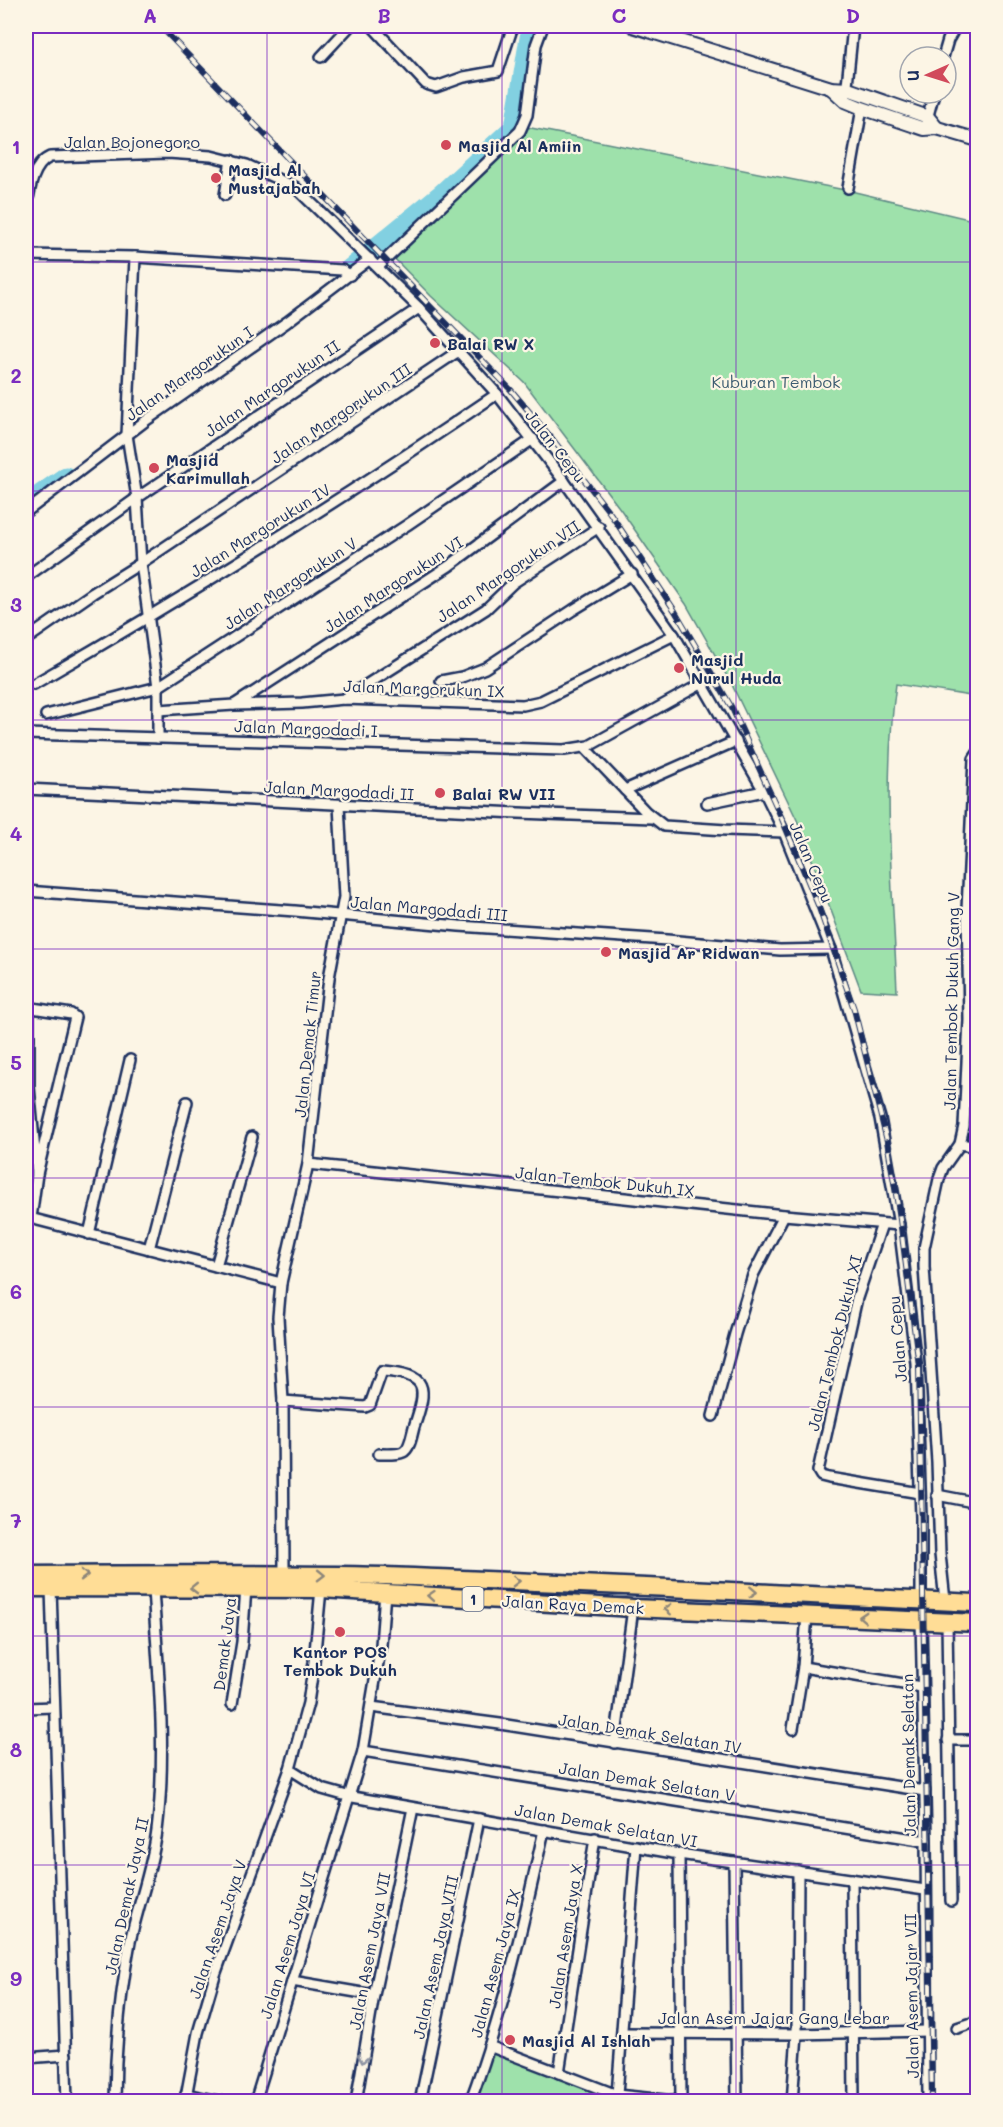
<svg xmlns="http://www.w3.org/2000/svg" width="1003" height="2127" font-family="Mali,sans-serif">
	<rect width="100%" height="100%" fill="#fcf5e5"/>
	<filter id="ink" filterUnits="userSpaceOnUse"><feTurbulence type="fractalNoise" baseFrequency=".0167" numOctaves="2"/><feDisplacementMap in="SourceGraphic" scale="12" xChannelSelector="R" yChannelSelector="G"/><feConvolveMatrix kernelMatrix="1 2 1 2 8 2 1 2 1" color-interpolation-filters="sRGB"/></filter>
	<g filter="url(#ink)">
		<g fill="#9ee1ab" stroke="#5c8884" stroke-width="1.5">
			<path d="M521,126L855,192L977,221V697L896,684C882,786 893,890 897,992L861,990L797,820L732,685L686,604L621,510L524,382L431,296L386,250Z"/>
			<path d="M491,2047L614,2097L613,2102H471Z"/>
		</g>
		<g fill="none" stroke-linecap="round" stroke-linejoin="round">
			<g stroke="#82d0e1" stroke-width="21">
				<path d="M348,271L441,195L515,127L532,26"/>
				<path d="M26,505L66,477"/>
			</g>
			<defs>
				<g id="street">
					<path d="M372,26L426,84L436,87L464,77L498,71L513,26"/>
					<path d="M321,57L350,26"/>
					<path d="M943,57L948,40L956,26"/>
					<path d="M846,95L853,26"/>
					<path d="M926,123L934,93"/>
					<path d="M848,188L862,108"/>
					<path d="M225,195L231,160"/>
					<path d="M26,213C29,194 31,165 50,157L168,153L211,156L247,165L295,187L419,308L497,394L564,481L674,635L764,791L784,832L831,949L880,1118L899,1225L916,1363L921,1518V1601"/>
					<path d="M26,255L135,257L342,270L350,275"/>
					<path d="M135,257L127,435L137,498L141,563L158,687V738"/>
					<path d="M378,267L520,131L527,115L536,45L543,26"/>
					<path d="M26,512L148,419L287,322L370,259"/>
					<path d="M26,577L137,498L419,308"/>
					<path d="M31,636L93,593L141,563L457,352"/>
					<path d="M441,681L462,677L485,668L573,610L632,574"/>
					<path d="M34,684C192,593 346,497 497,394"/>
					<path d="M344,699L486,609L513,583L599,527"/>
					<path d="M234,705L449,566L564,481"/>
					<path d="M158,710L234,705L302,703L344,699L523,705L541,701L674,635"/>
					<path d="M46,715L158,687L407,525L533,439"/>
					<path d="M26,734L564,750L589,746L701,684"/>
					<path d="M585,748L646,812L664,826L726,830L784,832"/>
					<path d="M26,789L519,813L652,818"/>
					<path d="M625,790L736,741"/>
					<path d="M707,803L764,791"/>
					<path d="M26,891L295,911L459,926L667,940L780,950L831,949"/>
					<path d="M26,1007L71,1014L75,1017L37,1174"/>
					<path d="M29,1008V1086L37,1174L31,1218"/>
					<path d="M960,1144L978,1147"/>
					<path d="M308,1164L784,1215L899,1225"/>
					<path d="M26,1217L281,1283"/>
					<path d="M882,1224L857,1298L818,1471L821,1476L829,1478L920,1493"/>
					<path d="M89,1234L130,1060"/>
					<path d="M149,1249L187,1102"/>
					<path d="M216,1266L252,1137"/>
					<path d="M283,1401L365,1407L370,1405L382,1371C428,1374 428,1387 414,1427C412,1434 410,1449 403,1452C397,1455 386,1454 379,1454"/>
					<path d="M713,1416L735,1334L753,1275L784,1215"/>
					<path d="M937,1495L978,1503"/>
					<path d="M284,1574L283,1401L278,1317L281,1283L308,1164L329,978L344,897L339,805"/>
					<path d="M51,1588L67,2102"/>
					<path d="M945,1601L940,1554L937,1462L924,1267V1248L939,1179L943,1168L960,1144L964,1126L969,1020L967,910L974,759L978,753"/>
					<path d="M921,1620L926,1841L928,2102"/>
					<path d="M947,1621L951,1901"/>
					<path d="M803,1667L921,1687"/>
					<path d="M232,1704L242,1642L246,1588"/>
					<path d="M371,1707L500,1724L925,1791"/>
					<path d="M26,1708L54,1707"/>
					<path d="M793,1729L803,1667L807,1615"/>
					<path d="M948,1740H978"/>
					<path d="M615,1743L633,1608"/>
					<path d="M363,1751L926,1841"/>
					<path d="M290,1769L322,1789L347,1796L679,1854L925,1890"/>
					<path d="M679,1854L681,2102"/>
					<path d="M734,1862L737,2102"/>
					<path d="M852,1879L854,2102"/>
					<path d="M292,1981L374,1995"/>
					<path d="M957,2028L978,2021"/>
					<path d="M622,2033L797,2034L927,2031"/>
					<path d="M489,2046L617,2095L636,1846"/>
					<path d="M26,2058L66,2055"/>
					<path d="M559,2073L595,1838"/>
					<path d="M186,2094L223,2102"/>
					<path d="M617,2095L685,2102"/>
					<path d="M115,2102C115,2048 120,1995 130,1942C138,1905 152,1869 157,1831C167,1750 158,1670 153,1589"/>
					<path d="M185,2102L198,2033L215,1975L290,1769L308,1703L314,1662L321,1589"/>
					<path d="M255,2102L363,1751L381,1645L385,1592"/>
					<path d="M356,2102L374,1995L413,1808"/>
					<path d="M420,2102L479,1819"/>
					<path d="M470,2102C503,2014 524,1921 544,1830"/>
					<path d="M792,2102L797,2034L798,1871"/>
				</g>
				<g id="secondary">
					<path d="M633,26L831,88L848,89L928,117L937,128"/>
					<path d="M831,88L845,101L862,108L924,129L937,128L978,140"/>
				</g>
				<g id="highway">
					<path d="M26,1575C145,1574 265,1573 385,1576C582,1583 780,1594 978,1603"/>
					<path d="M26,1588L321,1589L633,1608L978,1623"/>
				</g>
			</defs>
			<use href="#street" stroke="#1b2f5e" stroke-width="14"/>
			<use href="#secondary" stroke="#1b2f5e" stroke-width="16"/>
			<use href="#highway" stroke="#1b2f5e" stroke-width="21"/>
			<use href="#street" stroke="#fcf5e5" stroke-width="9"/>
			<use href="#secondary" stroke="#fcf5e5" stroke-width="12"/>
			<use href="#highway" stroke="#ffdd96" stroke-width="16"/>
			<defs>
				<path id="rail" d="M160,26L511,390L554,441L610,513L675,611L732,708L782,819L818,905L854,1009L887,1141L899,1212L919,1366L932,2102"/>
			</defs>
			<use href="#rail" stroke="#1b2f5e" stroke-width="6"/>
			<use href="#rail" stroke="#fcf5e5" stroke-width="4" stroke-dasharray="11" stroke-linecap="butt"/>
		</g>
		<defs><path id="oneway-chevron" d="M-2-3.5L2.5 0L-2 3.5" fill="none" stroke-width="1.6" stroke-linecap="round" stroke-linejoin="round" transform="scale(1.5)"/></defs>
		<g stroke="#8d867a">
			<use href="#oneway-chevron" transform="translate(84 1575)"/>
			<use href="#oneway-chevron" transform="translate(321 1575) rotate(1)"/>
			<use href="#oneway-chevron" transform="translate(516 1581) rotate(1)"/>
			<use href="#oneway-chevron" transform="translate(194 1588) rotate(179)"/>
			<use href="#oneway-chevron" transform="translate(753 1592) rotate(3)"/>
			<use href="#oneway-chevron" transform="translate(431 1596) rotate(-175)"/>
			<use href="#oneway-chevron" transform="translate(668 1609) rotate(-178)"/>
			<use href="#oneway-chevron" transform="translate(863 1617) rotate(-177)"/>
		</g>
		<use stroke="#8c92a2" href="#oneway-chevron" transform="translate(363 2059) rotate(100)"/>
	</g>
	<path fill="none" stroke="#7b2cbf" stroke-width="1.5" stroke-opacity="0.55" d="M267,26V2102M502,26V2102M736,26V2102M26,262H978M26,491H978M26,720H978M26,949H978M26,1178H978M26,1407H978M26,1636H978M26,1865H978"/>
	<g fill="#d1495b" stroke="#fcf5e5" stroke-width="2">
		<circle cx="446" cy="145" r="6"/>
		<circle cx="216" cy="178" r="6"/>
		<circle cx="435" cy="343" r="6"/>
		<circle cx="154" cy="468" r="6"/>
		<circle cx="679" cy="668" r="6"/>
		<circle cx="440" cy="793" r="6"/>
		<circle cx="606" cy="952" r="6"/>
		<circle cx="340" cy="1632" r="6"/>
		<circle cx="510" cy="2040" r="6"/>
	</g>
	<g text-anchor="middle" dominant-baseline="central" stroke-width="4.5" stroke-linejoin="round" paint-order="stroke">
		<rect fill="#fcf5e5" stroke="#5e6a86" stroke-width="1.5" x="462.5" y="1587" width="21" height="24" rx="4.5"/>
		<g font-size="15" font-weight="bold" fill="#1b2f5e">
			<text x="473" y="1599">1</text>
		</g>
		<g font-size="16" fill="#1b2f5e" stroke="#fcf5e5">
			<text x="132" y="141">Jalan Bojonegoro</text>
			<text transform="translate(189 373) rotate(-35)">Jalan Margorukun I</text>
			<text transform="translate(272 388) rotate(-34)">Jalan Margorukun II</text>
			<text transform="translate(341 413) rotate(-34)">Jalan Margorukun III</text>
			<text transform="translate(556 446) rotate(52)">Jalan Cepu</text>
			<text transform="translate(260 530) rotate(-32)">Jalan Margorukun IV</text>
			<text transform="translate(508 571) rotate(-34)">Jalan Margorukun VII</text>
			<text transform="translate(290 583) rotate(-33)">Jalan Margorukun V</text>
			<text transform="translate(393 584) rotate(-33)">Jalan Margorukun VI</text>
			<text transform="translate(424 688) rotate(2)">Jalan Margorukun IX</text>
			<text transform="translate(306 728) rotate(2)">Jalan Margodadi I</text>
			<text transform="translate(339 790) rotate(3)">Jalan Margodadi II</text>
			<text transform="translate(812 862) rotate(67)">Jalan Cepu</text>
			<text transform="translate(429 908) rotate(5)">Jalan Margodadi III</text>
			<text transform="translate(951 1001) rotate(-89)">Jalan Tembok Dukuh Gang V</text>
			<text transform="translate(307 1044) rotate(-84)">Jalan Demak Timur</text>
			<text transform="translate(605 1181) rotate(6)">Jalan Tembok Dukuh IX</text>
			<text transform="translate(897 1339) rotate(-95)">Jalan Cepu</text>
			<text transform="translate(834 1343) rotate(-76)">Jalan Tembok Dukuh XI</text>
			<text transform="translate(573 1604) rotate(3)">Jalan Raya Demak</text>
			<text transform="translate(224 1644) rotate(-83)">Demak Jaya</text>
			<text transform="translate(650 1733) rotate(9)">Jalan Demak Selatan IV</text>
			<text transform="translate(908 1755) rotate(-91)">Jalan Demak Selatan</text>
			<text transform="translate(647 1781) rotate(9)">Jalan Demak Selatan V</text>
			<text transform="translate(606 1825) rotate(10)">Jalan Demak Selatan VI</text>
			<text transform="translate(126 1896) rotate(-78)">Jalan Demak Jaya II</text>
			<text transform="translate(217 1929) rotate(-71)">Jalan Asem Jaya V</text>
			<text transform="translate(565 1936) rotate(-81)">Jalan Asem Jaya X</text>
			<text transform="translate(287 1945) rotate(-73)">Jalan Asem Jaya VI</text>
			<text transform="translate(369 1951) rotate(-79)">Jalan Asem Jaya VII</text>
			<text transform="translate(435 1957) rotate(-78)">Jalan Asem Jaya VIII</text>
			<text transform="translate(495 1963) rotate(-75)">Jalan Asem Jaya IX</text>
			<text transform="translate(911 1996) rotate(-91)">Jalan Asem Jajar VII</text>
			<text x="774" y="2017">Jalan Asem Jajar Gang Lebar</text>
		</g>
		<g font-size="16" font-weight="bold" fill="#1b2f5e" stroke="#fcf5e5" text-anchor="start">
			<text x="458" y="145">Masjid Al Amiin</text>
			<text x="228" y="169">Masjid Al<tspan x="228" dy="18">Mustajabah</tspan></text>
			<text x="447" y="343">Balai RW X</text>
			<text x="166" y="459">Masjid<tspan x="166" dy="18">Karimullah</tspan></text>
			<text x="691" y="659">Masjid<tspan x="691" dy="18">Nurul Huda</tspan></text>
			<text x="452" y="793">Balai RW VII</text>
			<text x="618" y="952">Masjid Ar Ridwan</text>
			<text x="340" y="1651" text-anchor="middle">Kantor POS<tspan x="340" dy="18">Tembok Dukuh</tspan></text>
			<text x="522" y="2040">Masjid Al Ishlah</text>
		</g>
		<g font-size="16" fill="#3c5c71" stroke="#fcf5e5">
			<text x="776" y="381">Kuburan Tembok</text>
		</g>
	</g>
	<rect width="1003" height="2127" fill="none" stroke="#fcf5e5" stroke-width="66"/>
	<g transform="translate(928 75) rotate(267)"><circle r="28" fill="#fcf5e5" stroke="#a2a6af" stroke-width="1.5"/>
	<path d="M0-4.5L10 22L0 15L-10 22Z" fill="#d1495b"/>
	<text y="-9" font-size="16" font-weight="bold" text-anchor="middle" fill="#1b2f5e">U</text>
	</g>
	<rect x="33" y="33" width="937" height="2061" fill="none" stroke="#7b2cbf" stroke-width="2"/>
	<g font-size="20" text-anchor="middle" font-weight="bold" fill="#7b2cbf">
		<text x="150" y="23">A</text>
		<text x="384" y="23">B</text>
		<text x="619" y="23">C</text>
		<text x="853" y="23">D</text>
		<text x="16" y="154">1</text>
		<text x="16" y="383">2</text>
		<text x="16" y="612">3</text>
		<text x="16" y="841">4</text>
		<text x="16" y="1070">5</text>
		<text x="16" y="1299">6</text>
		<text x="16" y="1528">7</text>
		<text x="16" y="1757">8</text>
		<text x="16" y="1986">9</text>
	</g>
</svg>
